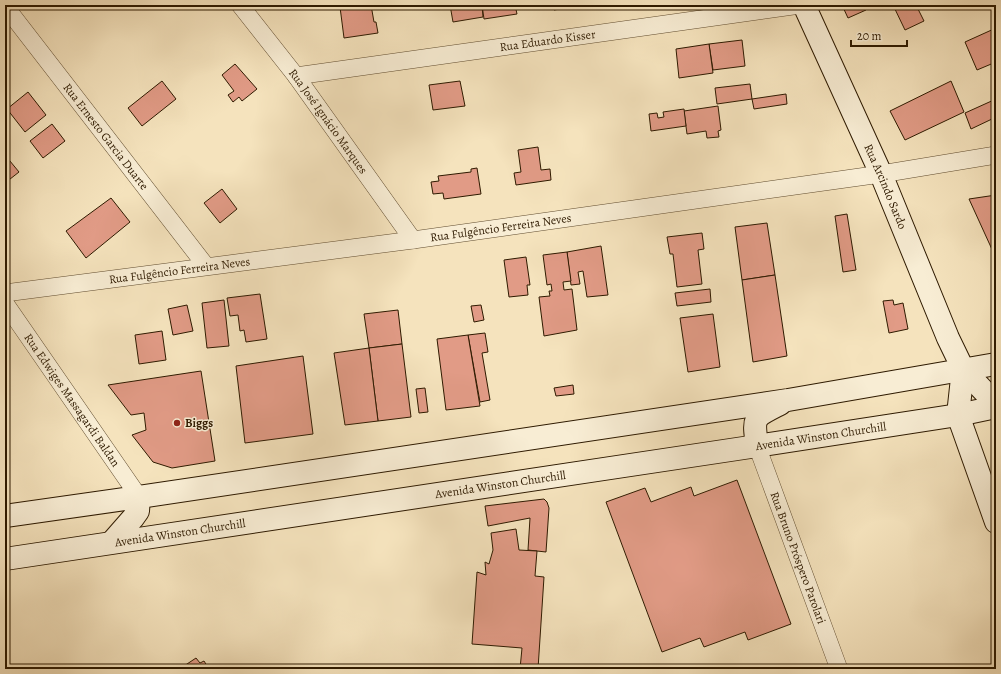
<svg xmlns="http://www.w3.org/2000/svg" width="1001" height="674" font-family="Alegreya,serif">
	<rect width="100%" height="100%" fill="#f5e3bd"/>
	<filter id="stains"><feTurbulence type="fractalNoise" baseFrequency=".005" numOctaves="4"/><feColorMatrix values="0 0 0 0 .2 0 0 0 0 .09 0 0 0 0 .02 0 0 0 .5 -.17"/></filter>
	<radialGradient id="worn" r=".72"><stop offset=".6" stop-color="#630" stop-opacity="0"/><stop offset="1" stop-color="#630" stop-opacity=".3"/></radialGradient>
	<g fill="#e19b86" stroke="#2e1a00">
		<path d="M351,5H371L374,22H376L378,33L344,38L340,7Z"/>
		<path d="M450,5H482L483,17L453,22Z"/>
		<path d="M482,5H515L517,14L484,19Z"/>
		<path d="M554,5H584L554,10Z"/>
		<path d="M842,5H868L864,7L866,10L848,18Z"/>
		<path d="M893,5H916L924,21L905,30Z"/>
		<path d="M996,28V62L977,70L965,42Z"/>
		<path d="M742,40L745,66L713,70L709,44Z"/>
		<path d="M709,44L713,73L679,78L676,49Z"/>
		<path d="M235,64L257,89L242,101L239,97L233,102L228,95L234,91L222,75Z"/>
		<path d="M162,81L176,99L142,126L128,108Z"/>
		<path d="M460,81L465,106L433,110L429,85Z"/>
		<path d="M951,81L964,112L905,140L890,111Z"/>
		<path d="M750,84L752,99L717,104L715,88Z"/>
		<path d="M28,92L46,115L25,132L7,109Z"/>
		<path d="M786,94L787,104L754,109L752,99Z"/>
		<path d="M996,99V124L994,125L992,119L971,129L965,113Z"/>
		<path d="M718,106L721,130L718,131L719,137L707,138L706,131L687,134L684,111Z"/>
		<path d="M684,109L686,126L651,131L649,114L657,113L658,118L664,117L663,112Z"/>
		<path d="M52,124L65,141L43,158L30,141Z"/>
		<path d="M538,147L541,170L550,169L551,180L516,185L514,173L521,172L518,150Z"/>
		<path d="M5,155L19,172L5,183Z"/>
		<path d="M477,168L481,194L444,199L443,193L433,194L431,182L439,181L438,176L471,172V169Z"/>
		<path d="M222,189L237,209L220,223L204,203Z"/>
		<path d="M996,195V261L995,256L969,199Z"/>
		<path d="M111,198L130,222L86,258L66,231Z"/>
		<path d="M847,214L856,270L843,272L835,216Z"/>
		<path d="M767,223L775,275L742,280L735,227Z"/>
		<path d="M702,233L704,249L698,250L702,284L677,287L673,254H670L667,237Z"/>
		<path d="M601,246L608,295L587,297L583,271L578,272L580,284L571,285L567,252Z"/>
		<path d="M567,252L571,281L563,282L564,290L572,289L577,330L544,336L539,297L550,296L549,291H552L551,284L547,285L543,255Z"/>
		<path d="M526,257L530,285H527L528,295L509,297L504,260Z"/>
		<path d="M775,275L787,356L753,362L742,280Z"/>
		<path d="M710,289L711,302L677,306L675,293Z"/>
		<path d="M260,294L267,339L246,342L244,330L240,331L238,315L230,316L227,298Z"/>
		<path d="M224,300L229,346L207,348L202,303Z"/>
		<path d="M893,300L894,305L903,303L908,329L889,333L883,301Z"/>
		<path d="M187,305L193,331L173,335L168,309Z"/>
		<path d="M481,305L484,320L474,322L471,306Z"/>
		<path d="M398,310L402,344L369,348L364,314Z"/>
		<path d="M713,314L720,367L688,372L680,318Z"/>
		<path d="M162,331L166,360L139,364L135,335Z"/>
		<path d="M485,333L488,352L482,353L490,400L480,402L468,335Z"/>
		<path d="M468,335L480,406L446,410L437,339Z"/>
		<path d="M402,344L411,417L378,421L369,348Z"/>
		<path d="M369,348L378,421L345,425L334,353Z"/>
		<path d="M303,356L313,434L245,443L236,366Z"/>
		<path d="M201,371L215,461L172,468L153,462L132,435L146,430L144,413L131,415L108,385Z"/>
		<path d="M573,385L574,394L556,396L554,388Z"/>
		<path d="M425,388L428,412L419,413L416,389Z"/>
		<path d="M737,480L791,624L748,640L745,632L704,647L700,638L662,652L606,502L645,488L651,502L691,487L694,496Z"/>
		<path d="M544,499L547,502L549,508L546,552L528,550L530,518L488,526L485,506Z"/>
		<path d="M516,529L519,550L537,551L535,576L544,577L538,669H520L522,648L472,644L477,572L486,575L485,562L489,564L493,550L491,533Z"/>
		<path d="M196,658L200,663L204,661L209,669H186L184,666Z"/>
	</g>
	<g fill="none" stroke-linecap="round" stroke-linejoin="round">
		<defs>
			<g id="street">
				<path id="s1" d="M240,5L296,76L413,240"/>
				<path id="s2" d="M5,6L206,266"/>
				<path id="s3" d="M296,76L800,5"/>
				<path id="s4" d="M5,293L413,240L881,174L996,155"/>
				<path id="s5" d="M5,303L139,497"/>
				<path id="s6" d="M757,446L839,669"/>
			</g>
			<g id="secondary">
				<path id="s7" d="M804,5L881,174L948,338L963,369L996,404"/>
				<path d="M963,369L958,415L996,522"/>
				<path d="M757,446C753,416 753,418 780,404"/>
				<path d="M5,516L139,497L788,400L996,364"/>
				<path d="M112,542L133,518L138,511L139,497"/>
				<path id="s8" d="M5,559L757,446L958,415L996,407"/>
			</g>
		</defs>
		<use href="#street" stroke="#604c2f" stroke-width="18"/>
		<use href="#secondary" stroke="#2e1a00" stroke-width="24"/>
		<use href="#street" stroke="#f8edd4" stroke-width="17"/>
		<use href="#secondary" stroke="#f8edd4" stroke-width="22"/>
	</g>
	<circle fill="#8f2418" stroke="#f8edd4" stroke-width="1.5" cx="177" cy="423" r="4"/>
	<g text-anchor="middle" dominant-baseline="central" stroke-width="3" stroke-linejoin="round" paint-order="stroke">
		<g font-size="12" fill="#2e1a00" stroke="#f8edd4">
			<text stroke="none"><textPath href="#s3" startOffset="254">Rua Eduardo Kisser</textPath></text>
			<text stroke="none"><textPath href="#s1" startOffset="146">Rua José Ignácio Marques</textPath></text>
			<text stroke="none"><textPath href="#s2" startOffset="165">Rua Ernesto Garcia Duarte</textPath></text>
			<text stroke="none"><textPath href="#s7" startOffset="199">Rua Arcindo Sardo</textPath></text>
			<text stroke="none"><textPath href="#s4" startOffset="500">Rua Fulgêncio Ferreira Neves</textPath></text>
			<text stroke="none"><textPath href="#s4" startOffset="176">Rua Fulgêncio Ferreira Neves</textPath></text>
			<text stroke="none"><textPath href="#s5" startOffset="118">Rua Edwiges Massagardi Baldan</textPath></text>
			<text stroke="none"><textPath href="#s8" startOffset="825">Avenida Winston Churchill</textPath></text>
			<text stroke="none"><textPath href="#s8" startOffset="501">Avenida Winston Churchill</textPath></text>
			<text stroke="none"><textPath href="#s8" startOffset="177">Avenida Winston Churchill</textPath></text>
			<text stroke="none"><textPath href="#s6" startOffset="119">Rua Bruno Próspero Parolari</textPath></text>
		</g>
		<g font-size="12" font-weight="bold" fill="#2e1a00" stroke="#f8edd4" text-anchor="start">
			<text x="185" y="423">Biggs</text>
		</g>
	</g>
	<rect width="1001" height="674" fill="none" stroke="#f5e3bd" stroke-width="20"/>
	<rect x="6" y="6" width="989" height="662" fill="none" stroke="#2e1a00" stroke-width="2"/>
	<rect x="10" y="10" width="981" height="654" fill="none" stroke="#2e1a00"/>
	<path d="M851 40v6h56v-6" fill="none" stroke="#2e1a00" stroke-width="2"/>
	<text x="857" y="40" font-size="12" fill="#2e1a00" stroke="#f8edd4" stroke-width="3" paint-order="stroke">20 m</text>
	<rect width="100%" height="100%" filter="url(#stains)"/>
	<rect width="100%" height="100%" fill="url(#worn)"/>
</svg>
